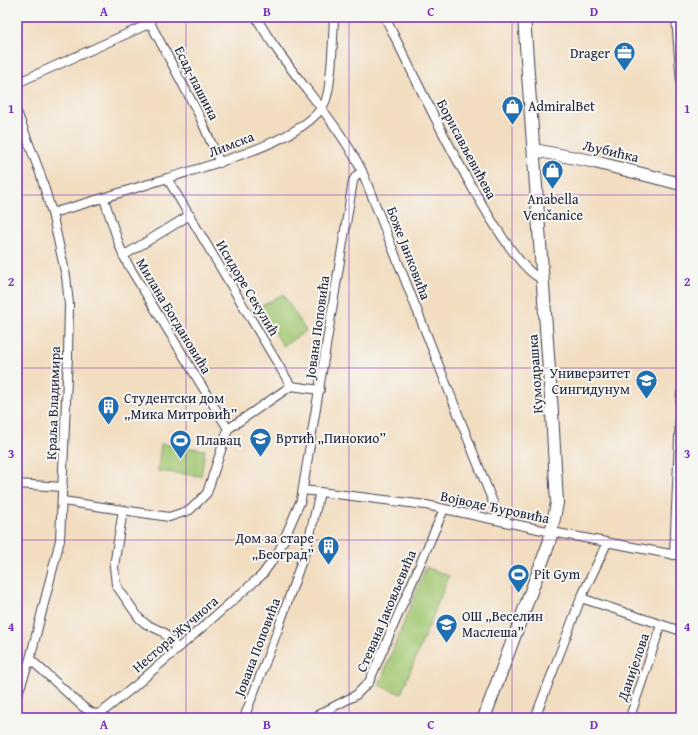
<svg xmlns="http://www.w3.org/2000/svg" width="698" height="735" font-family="'Gentium Book Plus',serif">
	<rect width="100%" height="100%" fill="#f6f6f2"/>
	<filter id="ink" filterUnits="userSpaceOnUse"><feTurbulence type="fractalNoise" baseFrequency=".025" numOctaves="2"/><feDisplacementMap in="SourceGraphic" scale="8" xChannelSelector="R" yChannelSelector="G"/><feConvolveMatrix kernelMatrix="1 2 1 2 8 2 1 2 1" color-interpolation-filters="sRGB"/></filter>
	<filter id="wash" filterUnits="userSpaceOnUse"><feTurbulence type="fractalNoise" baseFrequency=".012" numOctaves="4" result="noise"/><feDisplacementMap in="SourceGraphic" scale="16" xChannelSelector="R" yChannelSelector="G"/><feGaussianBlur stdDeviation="0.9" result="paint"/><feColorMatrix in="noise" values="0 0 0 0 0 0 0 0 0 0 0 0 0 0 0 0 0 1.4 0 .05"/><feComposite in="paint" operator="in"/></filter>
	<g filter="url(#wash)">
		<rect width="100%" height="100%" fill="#f2ddc0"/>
		<g fill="#a2c872" stroke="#627556">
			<path d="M283,294L306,331L283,346L260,307Z"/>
			<path d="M161,444L205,450L201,476L158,471Z"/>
			<path d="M426,567L449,576L401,694L379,685Z"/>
		</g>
	</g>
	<g filter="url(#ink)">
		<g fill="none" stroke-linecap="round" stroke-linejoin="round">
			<defs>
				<g id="street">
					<path d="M147,17L199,115L220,163"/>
					<path d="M256,17C287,72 334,115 362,171L496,510L498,520"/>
					<path d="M385,17C406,59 505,272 543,279"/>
					<path d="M676,17L681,83"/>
					<path d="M17,83L151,23"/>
					<path d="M17,112L40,173L52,213L66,276L69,305L68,355L60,540L30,659L17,696"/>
					<path d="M167,178L291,386"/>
					<path d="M104,199L120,247L127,263L228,429"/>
					<path d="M52,213C91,202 129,190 168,178C207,166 304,141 324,104C332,91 333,35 334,17"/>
					<path d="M123,256L190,215"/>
					<path d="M291,386L320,390"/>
					<path d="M17,484L63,487"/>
					<path d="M303,490L426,505L552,532L681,556"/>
					<path d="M63,501L169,517L190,510L207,493L228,429L291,386"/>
					<path d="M123,510L114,566L116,585L139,618L146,624L163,632L177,648"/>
					<path d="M674,555L681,393"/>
					<path d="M581,598L681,631"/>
					<path d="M30,659L83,707L94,714L101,713L135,686L262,575L278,553L301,500L353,181L356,176L362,171"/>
					<path d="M630,717L661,625"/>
					<path d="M244,718L277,632L308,543L320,492"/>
					<path d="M312,718L356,695L369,682L444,509"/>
					<path d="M535,718L581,598L607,543"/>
				</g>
				<g id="secondary">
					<path d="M534,150L591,161L681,184"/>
					<path d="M484,718L549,543L557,503L552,412L524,17"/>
				</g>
			</defs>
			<use href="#street" stroke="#413e4f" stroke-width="10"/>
			<use href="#secondary" stroke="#413e4f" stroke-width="14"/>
			<use href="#street" stroke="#fff" stroke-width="8"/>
			<use href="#secondary" stroke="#fff" stroke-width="12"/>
		</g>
	</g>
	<path fill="none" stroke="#7b2cbf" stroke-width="1" stroke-opacity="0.55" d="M186,17V718M349,17V718M512,17V718M17,195H681M17,368H681M17,540H681"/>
	<defs>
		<symbol id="office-pin" viewBox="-11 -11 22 30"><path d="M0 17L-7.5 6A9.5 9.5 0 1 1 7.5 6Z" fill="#1f6fb2" stroke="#f6f6f2"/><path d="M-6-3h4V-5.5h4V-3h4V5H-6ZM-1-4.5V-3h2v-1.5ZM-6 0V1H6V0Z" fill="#fff"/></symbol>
		<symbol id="shop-pin" viewBox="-11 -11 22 30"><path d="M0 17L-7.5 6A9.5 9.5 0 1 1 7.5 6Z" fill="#1f6fb2" stroke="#f6f6f2"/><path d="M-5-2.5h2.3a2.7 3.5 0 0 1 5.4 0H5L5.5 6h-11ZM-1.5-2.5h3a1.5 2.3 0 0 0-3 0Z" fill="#fff"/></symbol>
		<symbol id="university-pin" viewBox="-11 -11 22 30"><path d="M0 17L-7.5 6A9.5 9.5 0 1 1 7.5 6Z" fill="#1f6fb2" stroke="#f6f6f2"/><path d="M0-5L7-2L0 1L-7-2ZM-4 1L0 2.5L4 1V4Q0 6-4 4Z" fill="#fff"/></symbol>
		<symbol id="building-pin" viewBox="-11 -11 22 30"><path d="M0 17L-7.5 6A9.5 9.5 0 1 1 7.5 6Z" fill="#1f6fb2" stroke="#f6f6f2"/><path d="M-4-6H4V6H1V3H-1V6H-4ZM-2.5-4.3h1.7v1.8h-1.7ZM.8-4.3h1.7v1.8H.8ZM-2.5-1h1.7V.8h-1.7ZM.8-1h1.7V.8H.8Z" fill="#fff"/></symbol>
		<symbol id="school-pin" viewBox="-11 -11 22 30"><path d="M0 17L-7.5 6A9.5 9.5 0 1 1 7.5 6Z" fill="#1f6fb2" stroke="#f6f6f2"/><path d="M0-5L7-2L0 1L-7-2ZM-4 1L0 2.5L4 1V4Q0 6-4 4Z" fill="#fff"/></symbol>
		<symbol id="stadium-pin" viewBox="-11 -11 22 30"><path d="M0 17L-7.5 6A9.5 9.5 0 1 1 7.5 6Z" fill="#1f6fb2" stroke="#f6f6f2"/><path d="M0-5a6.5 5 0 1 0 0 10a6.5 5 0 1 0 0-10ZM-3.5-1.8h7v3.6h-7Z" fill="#fff"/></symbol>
	</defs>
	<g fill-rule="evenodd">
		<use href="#office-pin" x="612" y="40" width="25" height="34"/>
		<use href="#shop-pin" x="500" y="94" width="25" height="34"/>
		<use href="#shop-pin" x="540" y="158" width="25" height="34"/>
		<use href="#university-pin" x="634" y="368" width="25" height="34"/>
		<use href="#building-pin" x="96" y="394" width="25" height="34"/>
		<use href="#school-pin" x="248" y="426" width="25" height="34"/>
		<use href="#stadium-pin" x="168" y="428" width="25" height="34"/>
		<use href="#building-pin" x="316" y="534" width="25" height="34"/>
		<use href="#stadium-pin" x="506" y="562" width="25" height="34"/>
		<use href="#school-pin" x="434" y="612" width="25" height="34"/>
	</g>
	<g text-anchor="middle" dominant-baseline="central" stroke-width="4" stroke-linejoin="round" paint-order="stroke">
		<g font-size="14" fill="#22223b" stroke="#f6f6f2" text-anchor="start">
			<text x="610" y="53" text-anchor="end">Drager</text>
			<text x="528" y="106">AdmiralBet</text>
			<text x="553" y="199" text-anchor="middle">Anabella<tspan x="553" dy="16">Venčanice</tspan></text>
			<text x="630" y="373" text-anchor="end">Универзитет<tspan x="630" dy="16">Сингидунум</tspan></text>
			<text x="124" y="398">Студентски дом<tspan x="124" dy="16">„Мика Митровић”</tspan></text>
			<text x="276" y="438">Вртић „Пинокио”</text>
			<text x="196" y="440">Плавац</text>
			<text x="314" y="538" text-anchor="end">Дом за старе<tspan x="314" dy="16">„Београд”</tspan></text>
			<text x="534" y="574">Pit Gym</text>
			<text x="462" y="616">ОШ „Веселин<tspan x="462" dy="16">Маслеша”</tspan></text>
		</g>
		<g font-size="14" fill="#22223b" stroke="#f6f6f2">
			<text transform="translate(197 83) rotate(63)">Есад-пашина</text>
			<text transform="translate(231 144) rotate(-21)">Лимска</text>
			<text transform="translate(467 149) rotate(62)">Борисављевићева</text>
			<text transform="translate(611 151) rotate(13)">Љубићка</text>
			<text transform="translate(409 253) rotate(69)">Боже Јанковића</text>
			<text transform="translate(248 288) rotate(59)">Исидоре Секулић</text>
			<text transform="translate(174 316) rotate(59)">Милана Богдановића</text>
			<text transform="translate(317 327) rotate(-82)">Јована Поповића</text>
			<text transform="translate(535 374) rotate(-94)">Кумодрашка</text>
			<text transform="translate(53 403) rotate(-88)">Краља Владимира</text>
			<text transform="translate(495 507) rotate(12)">Војводе Ђуровића</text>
			<text transform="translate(386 611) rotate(-67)">Стевана Јаковљевића</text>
			<text transform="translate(175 634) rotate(-41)">Нестора Жучнога</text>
			<text transform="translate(257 647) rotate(-69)">Јована Поповића</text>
			<text transform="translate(633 667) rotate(-71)">Данијелова</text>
		</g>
	</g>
	<rect width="698" height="735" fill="none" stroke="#f6f6f2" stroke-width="44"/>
	<rect x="22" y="22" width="654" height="691" fill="none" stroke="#7b2cbf" stroke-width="1.5"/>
	<g font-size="13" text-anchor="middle" font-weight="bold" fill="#7b2cbf">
		<text x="104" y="16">A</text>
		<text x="267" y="16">B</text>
		<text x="431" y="16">C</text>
		<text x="594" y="16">D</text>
		<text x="11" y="113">1</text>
		<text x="687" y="113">1</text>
		<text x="11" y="286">2</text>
		<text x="687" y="286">2</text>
		<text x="11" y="458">3</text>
		<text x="687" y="458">3</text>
		<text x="11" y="631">4</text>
		<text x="687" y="631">4</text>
		<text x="104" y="729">A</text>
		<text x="267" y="729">B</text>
		<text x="431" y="729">C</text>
		<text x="594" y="729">D</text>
	</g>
</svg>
